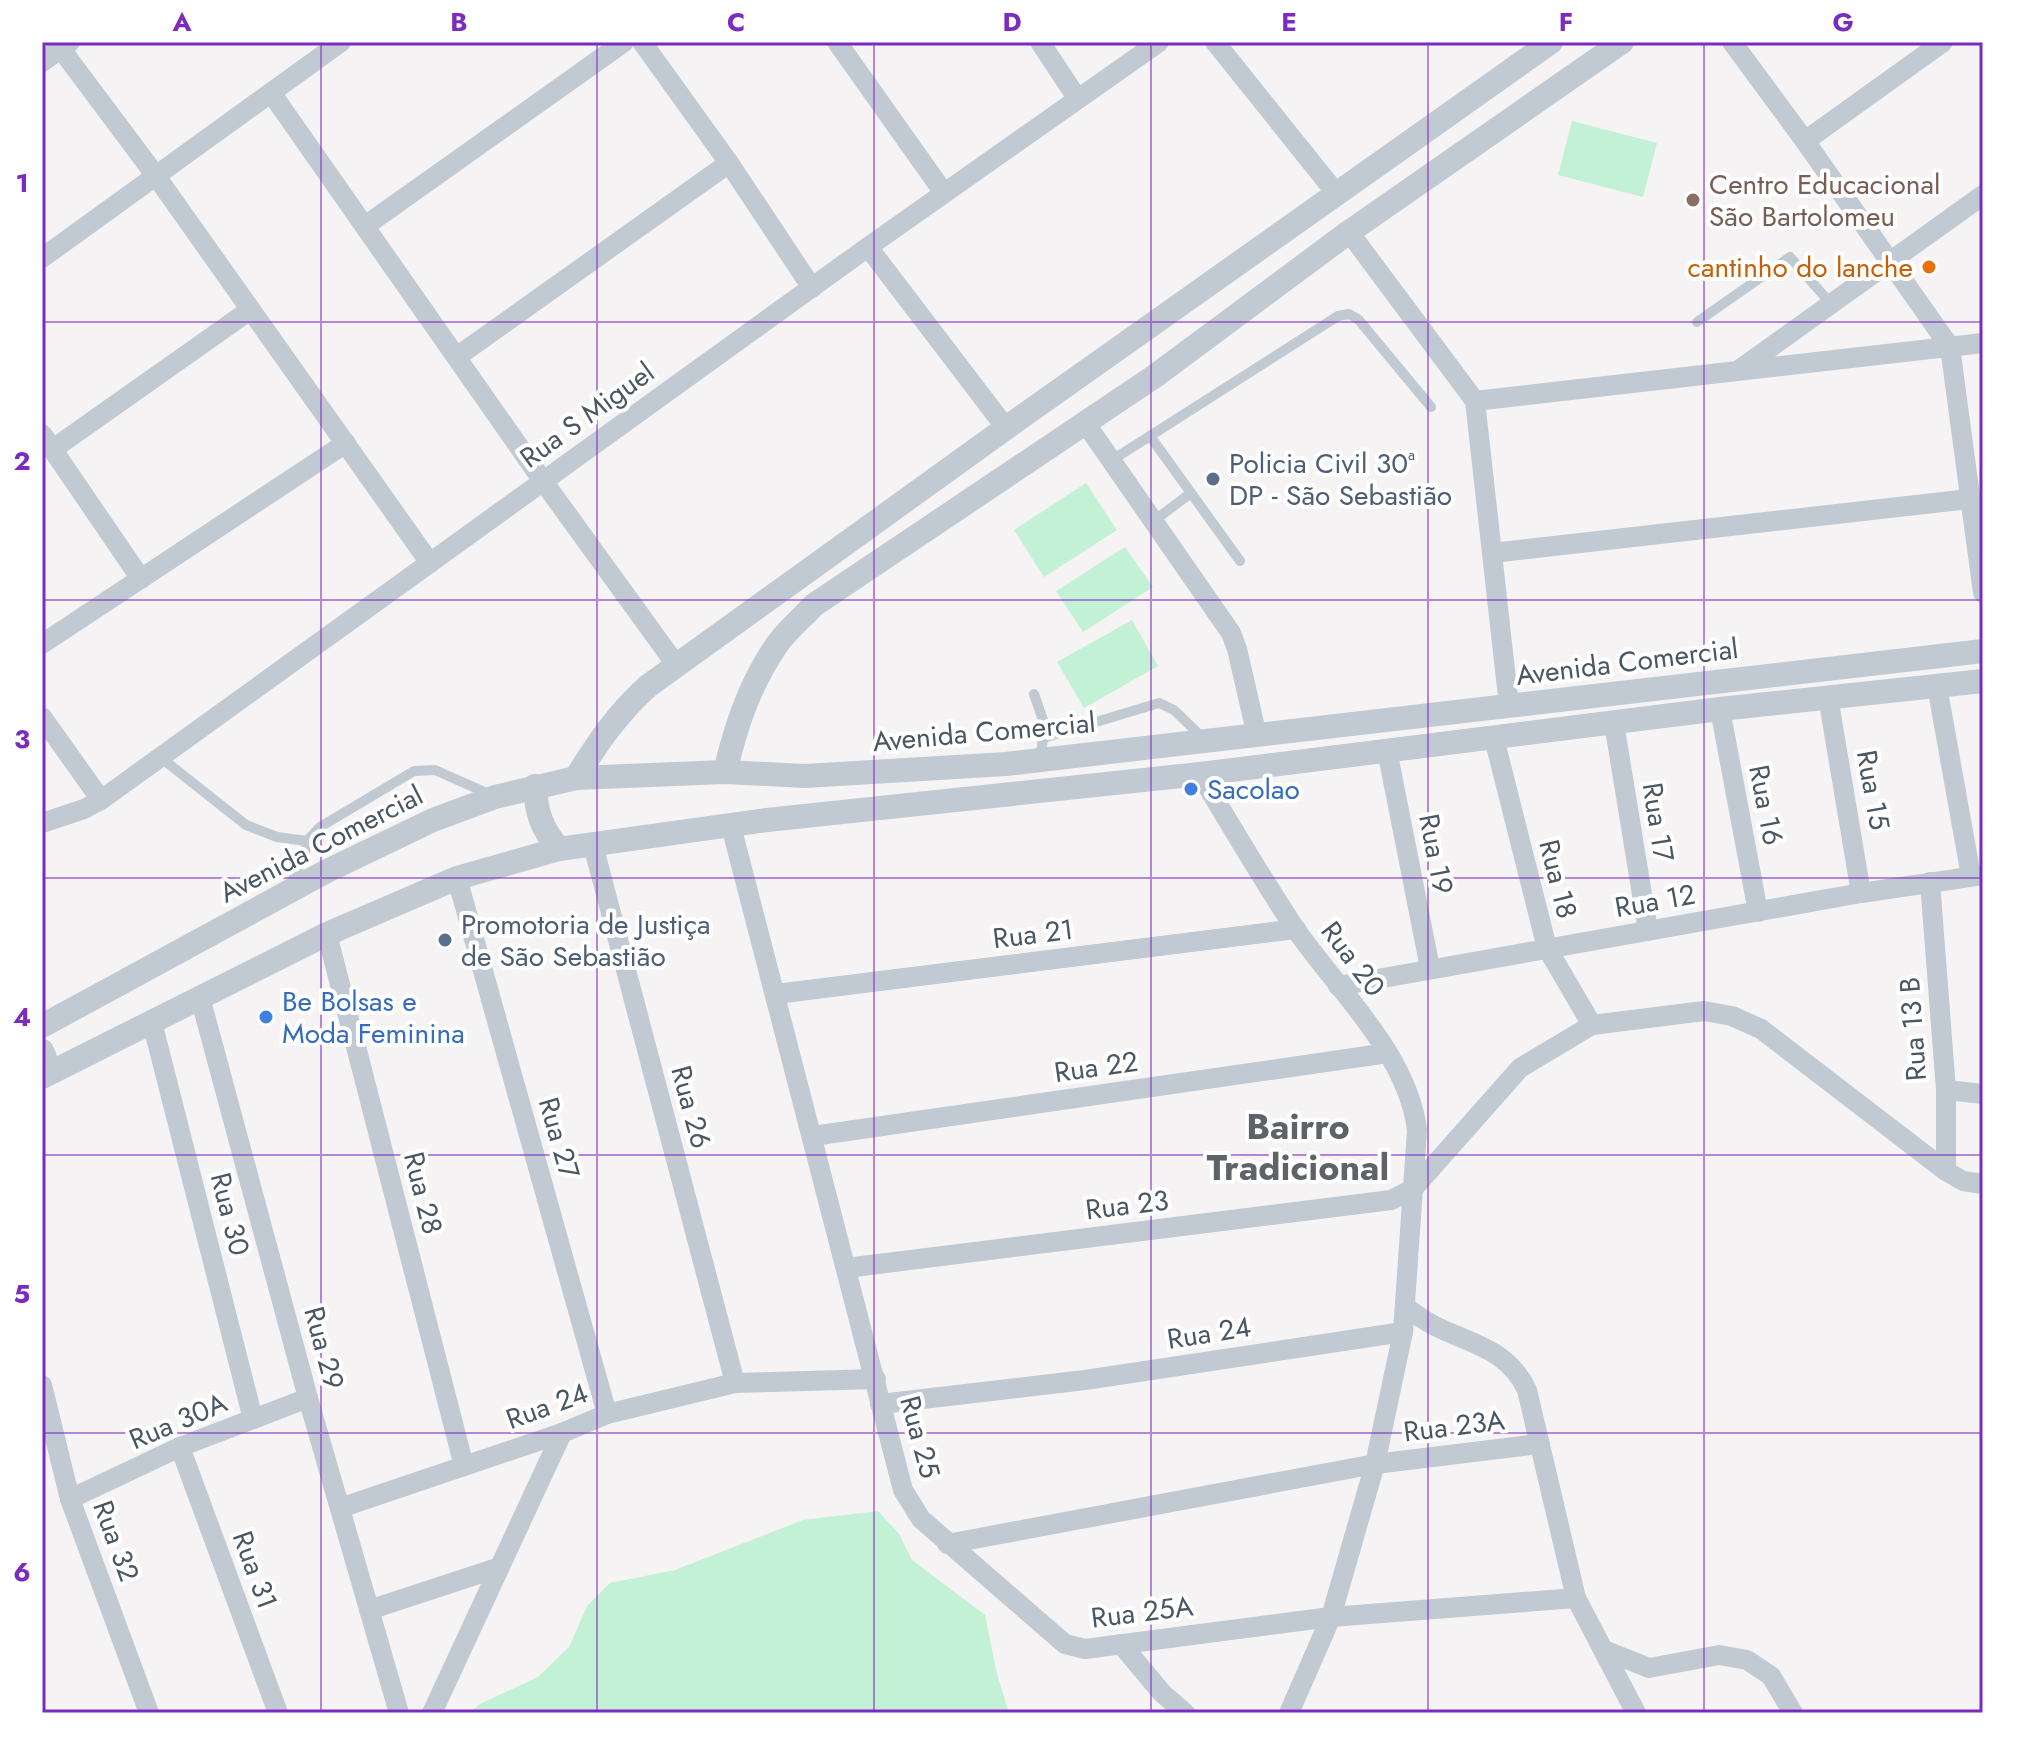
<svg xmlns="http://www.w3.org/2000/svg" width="2025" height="1755" font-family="Jost,sans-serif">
	<rect width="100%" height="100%" fill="#f5f3f3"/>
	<g fill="#c3f1d5">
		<path d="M1572,121L1657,143L1643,197L1558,175Z"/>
		<path d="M1086,483L1117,530L1044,577L1014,530Z"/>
		<path d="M1125,547L1153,587L1083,632L1056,591Z"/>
		<path d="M1132,620L1158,666L1084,708L1057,662Z"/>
		<path d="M878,1511L899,1534L912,1560L985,1615L997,1674L1009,1713H469L480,1704L538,1677L569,1647L587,1606L610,1583L675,1570L803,1520Z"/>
	</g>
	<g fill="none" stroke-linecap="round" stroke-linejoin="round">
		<g stroke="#c1cad2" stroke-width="10">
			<path d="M1697,322L1790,257L1831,304"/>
			<path d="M1150,436L1338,316L1349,314L1358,319L1431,407"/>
			<path d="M1112,460L1150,436L1240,561"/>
			<path d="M1155,520L1191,493"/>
			<path d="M1034,694L1045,726L1040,759"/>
			<path d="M1043,738L1159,703L1174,710L1203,738"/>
			<path d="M160,757L246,825L277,837L307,841"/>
			<path d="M290,885L304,857L307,841L320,827L414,771L435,770L489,794"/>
		</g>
		<g stroke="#c1cad2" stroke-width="20">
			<path d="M642,42L729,163L812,288"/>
			<path d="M837,42L944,193"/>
			<path d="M1040,42L1077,98"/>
			<path d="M1215,42L1336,193"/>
			<path d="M1732,42L1805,141L1950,347L1983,593"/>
			<path d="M61,49L156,176L430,563"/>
			<path d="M42,62L70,42"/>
			<path d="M272,94L543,481L677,666"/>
			<path d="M1805,141L1943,42"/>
			<path d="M365,226L624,42"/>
			<path d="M1349,232L1475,401L1509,706"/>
			<path d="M868,247L1006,428"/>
			<path d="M42,258L341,42"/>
			<path d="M458,356L729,163"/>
			<path d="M1739,370L1983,195"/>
			<path d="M1475,401L1983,343"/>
			<path d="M1086,424L1231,633L1237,649L1257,736"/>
			<path d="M42,434L141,579"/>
			<path d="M53,449L250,310"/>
			<path d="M1492,553L1969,499"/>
			<path d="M42,644L346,443"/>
			<path d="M1937,686L1971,876"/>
			<path d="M1828,697L1861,893"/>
			<path d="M1720,709L1758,912"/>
			<path d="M42,717L101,800"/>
			<path d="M1614,723L1648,931"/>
			<path d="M1494,738L1547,948L1592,1025"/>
			<path d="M1387,750L1430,968"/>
			<path d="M1200,774C1231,826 1261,877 1294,927C1336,988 1408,1054 1417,1130L1403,1332L1375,1464L1331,1617L1289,1713"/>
			<path d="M42,823L84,809L101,800L868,247L1159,42"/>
			<path d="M731,826L903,1490L921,1519L1065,1644L1085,1649L1331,1617L1576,1598L1527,1390C1508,1350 1474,1345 1437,1327C1426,1322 1416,1314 1405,1307"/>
			<path d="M593,845L735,1383"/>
			<path d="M457,878L607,1414"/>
			<path d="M1930,882L1946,1090V1171"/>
			<path d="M327,934L464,1466"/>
			<path d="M1338,986L1861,893L1983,875"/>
			<path d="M776,994L1296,929"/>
			<path d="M200,997L308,1398L399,1713"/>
			<path d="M152,1022L253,1419"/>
			<path d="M1946,1090L1983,1094"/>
			<path d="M813,1136L1388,1053"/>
			<path d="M846,1268L1391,1200L1413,1189L1520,1068L1592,1025L1704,1011L1732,1016L1761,1029L1946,1171L1963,1181L1983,1184"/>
			<path d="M42,1385L70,1499L149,1713"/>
			<path d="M880,1404L1085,1380L1403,1332"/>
			<path d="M180,1447L278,1713"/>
			<path d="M70,1499L180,1447L308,1398"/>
			<path d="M340,1508L562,1433L607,1414L735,1383L876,1379"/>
			<path d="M947,1544L1375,1464L1540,1444"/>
			<path d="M1576,1598L1636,1713"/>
			<path d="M369,1610L500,1567"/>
			<path d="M1121,1644L1162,1693L1185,1713"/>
			<path d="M1604,1650L1649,1668L1719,1655L1747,1660L1771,1676L1793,1713"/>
			<path d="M432,1713L562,1433"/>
		</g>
		<g stroke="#c1cad2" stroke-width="24">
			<path d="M725,772C736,726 749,686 776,646C786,631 802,618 814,605L1155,376L1349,232L1622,42"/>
			<path d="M576,778C597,743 618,713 648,686L1006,428L1551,42"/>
			<path d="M535,786C536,813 542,829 559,849"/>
			<path d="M42,1026L327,871L433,820L495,797L576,778L725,772L805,776L1006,764L1983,651"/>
			<path d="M42,1051L45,1058L42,1070"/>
			<path d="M42,1077L327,934L457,878L559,849L767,820L1200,774L1720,709L1983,681"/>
		</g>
	</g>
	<path fill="none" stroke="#7b2cbf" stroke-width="2" stroke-opacity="0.55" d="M321,42V1713M597,42V1713M874,42V1713M1151,42V1713M1428,42V1713M1704,42V1713M42,322H1983M42,600H1983M42,878H1983M42,1155H1983M42,1433H1983"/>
	<circle fill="#8d6e63" stroke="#fff" stroke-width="3" cx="1693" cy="200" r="8"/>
	<circle fill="#e8710a" stroke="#fff" stroke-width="3" cx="1929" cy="267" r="8"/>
	<g fill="#5c6f8a" stroke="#fff" stroke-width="3">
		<circle cx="1213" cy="479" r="8"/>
		<circle cx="445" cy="940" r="8"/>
	</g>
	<g fill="#3f7fe0" stroke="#fff" stroke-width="3">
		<circle cx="1191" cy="789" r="8"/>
		<circle cx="266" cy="1017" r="8"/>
	</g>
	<g text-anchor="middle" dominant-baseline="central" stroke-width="8" stroke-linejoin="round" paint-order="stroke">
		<g font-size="28" fill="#785e54" stroke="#fff" text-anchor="start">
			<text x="1709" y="184">Centro Educacional<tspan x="1709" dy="32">São Bartolomeu</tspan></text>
		</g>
		<g font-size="28" fill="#c56008" stroke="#fff" text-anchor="end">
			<text x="1913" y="267">cantinho do lanche</text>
		</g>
		<g font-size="28" fill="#4a5661" stroke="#fff">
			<text transform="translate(587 415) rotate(-36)">Rua S Miguel</text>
			<text transform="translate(1627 662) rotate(-7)">Avenida Comercial</text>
			<text transform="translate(984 732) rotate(-5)">Avenida Comercial</text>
			<text transform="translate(1873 790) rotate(80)">Rua 15</text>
			<text transform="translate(1766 805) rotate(79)">Rua 16</text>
			<text transform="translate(1658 822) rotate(81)">Rua 17</text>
			<text transform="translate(321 844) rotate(-27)">Avenida Comercial</text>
			<text transform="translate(1436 854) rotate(79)">Rua 19</text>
			<text transform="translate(1558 879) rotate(76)">Rua 18</text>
			<text transform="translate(1655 901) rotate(-10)">Rua 12</text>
			<text transform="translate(1033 934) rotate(-7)">Rua 21</text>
			<text transform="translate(1353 959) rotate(53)">Rua 20</text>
			<text transform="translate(1913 1029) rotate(-94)">Rua 13 B</text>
			<text transform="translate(1096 1067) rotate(-8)">Rua 22</text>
			<text transform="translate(691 1107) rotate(75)">Rua 26</text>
			<text transform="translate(559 1138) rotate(74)">Rua 27</text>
			<text transform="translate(423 1193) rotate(76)">Rua 28</text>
			<text transform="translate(1127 1205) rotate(-7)">Rua 23</text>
			<text transform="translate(230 1214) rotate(76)">Rua 30</text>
			<text transform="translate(1209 1333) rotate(-9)">Rua 24</text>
			<text transform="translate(324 1348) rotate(75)">Rua 29</text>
			<text transform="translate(547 1406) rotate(-20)">Rua 24</text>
			<text transform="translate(178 1421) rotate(-23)">Rua 30A</text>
			<text transform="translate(1454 1426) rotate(-7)">Rua 23A</text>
			<text transform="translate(920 1437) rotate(75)">Rua 25</text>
			<text transform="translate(116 1541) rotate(70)">Rua 32</text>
			<text transform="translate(255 1570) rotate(70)">Rua 31</text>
			<text transform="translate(1142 1612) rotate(-7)">Rua 25A</text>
		</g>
		<g font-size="28" fill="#4e5e75" stroke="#fff" text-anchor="start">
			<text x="1229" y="463">Policia Civil 30ª<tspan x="1229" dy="32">DP - São Sebastião</tspan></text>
			<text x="461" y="924">Promotoria de Justiça<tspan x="461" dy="32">de São Sebastião</tspan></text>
		</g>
		<g font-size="28" fill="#366cbe" stroke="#fff" text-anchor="start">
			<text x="1207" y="789">Sacolao</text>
			<text x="282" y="1001">Be Bolsas e<tspan x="282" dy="32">Moda Feminina</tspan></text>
		</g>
		<g font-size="36" font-weight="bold" fill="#5f6368" stroke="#fff">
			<text x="1298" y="1126">Bairro<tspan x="1298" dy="41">Tradicional</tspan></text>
		</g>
	</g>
	<rect width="2025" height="1755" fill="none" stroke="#ffffff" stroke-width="88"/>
	<rect x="44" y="44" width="1937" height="1667" fill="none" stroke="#7b2cbf" stroke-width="3"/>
	<g font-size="26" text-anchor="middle" font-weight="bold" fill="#7b2cbf">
		<text x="182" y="31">A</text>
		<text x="459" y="31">B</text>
		<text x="736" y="31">C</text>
		<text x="1012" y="31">D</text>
		<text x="1289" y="31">E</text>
		<text x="1566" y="31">F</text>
		<text x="1843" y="31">G</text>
		<text x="22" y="192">1</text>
		<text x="22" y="470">2</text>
		<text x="22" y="748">3</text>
		<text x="22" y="1026">4</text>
		<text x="22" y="1303">5</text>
		<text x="22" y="1581">6</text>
	</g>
</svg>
